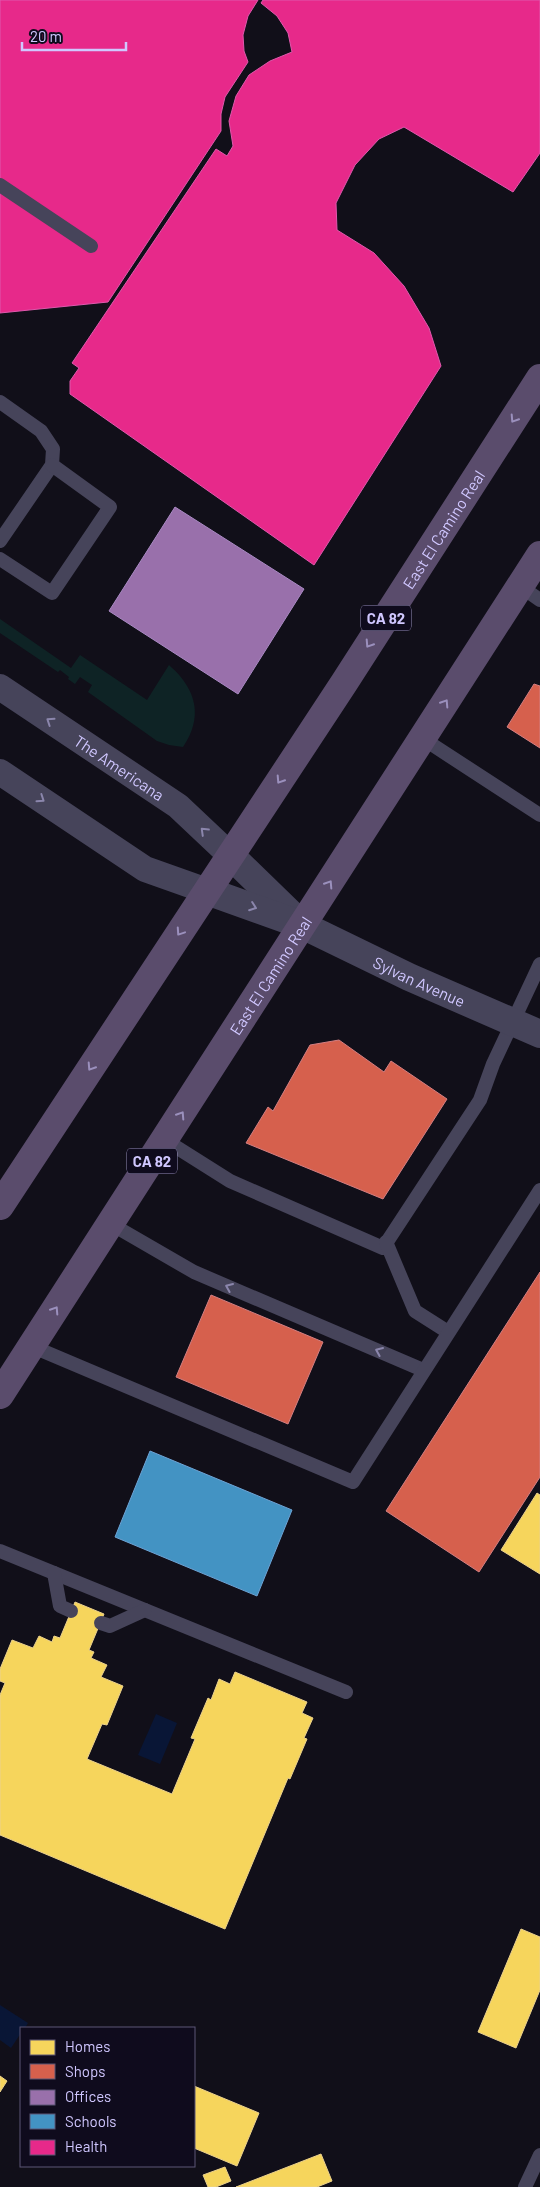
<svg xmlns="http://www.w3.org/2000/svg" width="540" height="2187" font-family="Barlow,sans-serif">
	<rect width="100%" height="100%" fill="#110f19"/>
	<path fill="#0e2325" d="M0,619L71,668L80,655L147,700L169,665L171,667C197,690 203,718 183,747L169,745L157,741L88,692L92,685L80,677L75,684L68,679L69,677L60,670L58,672L0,633Z"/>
	<g fill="#091636">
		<path d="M156,1714L177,1723L160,1764L138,1755Z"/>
		<path d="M0,2005L28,2023L25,2028H21V2033L11,2048L0,2040Z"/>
	</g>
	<g fill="#f6d55c" stroke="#ebd18d">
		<path d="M537,1493L540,1495V1574L501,1550Z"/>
		<path d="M75,1602L104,1614L89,1650L94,1652L91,1658L107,1665L101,1677L123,1686L107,1725L102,1724L87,1759L172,1794L195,1739L191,1738L208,1698L211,1700L219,1679L230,1684L235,1672L307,1702L302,1713L313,1718L304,1738L307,1739L290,1779L288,1778L225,1929L0,1835V1695L5,1683L0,1681V1669L12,1640L33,1648L39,1636L52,1642L54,1636L60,1638Z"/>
		<path d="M521,1929L540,1937V1990L516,2048L478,2032Z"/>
		<path d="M0,2076L7,2081L0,2092Z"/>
		<path d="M194,2086L259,2113L237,2166L194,2148Z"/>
		<path d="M321,2154L332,2181L317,2187H236Z"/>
		<path d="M225,2167L231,2181L216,2187H208L203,2175Z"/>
	</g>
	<g fill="#d6604d" stroke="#d47f82">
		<path d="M534,684L540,686V748L507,727Z"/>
		<path d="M339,1040L384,1072L391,1061L447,1099L383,1199L246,1143L268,1107L273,1111L310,1045Z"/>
		<path d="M540,1272V1477L479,1572L386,1511Z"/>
		<path d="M211,1295L323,1342L288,1424L176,1377Z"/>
	</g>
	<path fill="#9970ab" stroke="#aa8ac4" d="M175,507L304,589L238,694L109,611Z"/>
	<path fill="#4393c3" stroke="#6da3d5" d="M150,1451L292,1510L257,1596L115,1537Z"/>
	<g fill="#e7298a" stroke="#e058ad">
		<path d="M0,0H258L248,16L243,35L244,51L248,62L225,97L221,114V131L108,302L0,313Z"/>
		<path d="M263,0H540V153L513,192L404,127L379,139L355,165L336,203L337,230L374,253L404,286L429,328L441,366L314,565L70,394V381L79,368L72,363L216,149L227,156L233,146L229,121L236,96L249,75L270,61L292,52L288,33L277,16L261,3Z"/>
	</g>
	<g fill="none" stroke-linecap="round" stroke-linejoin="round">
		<g stroke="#46445a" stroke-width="14">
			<path d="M0,185L91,246"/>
			<path d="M0,402L41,431L53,449L52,465L0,541"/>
			<path d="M0,559L52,593L110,507L52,465"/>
			<path d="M520,586L540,600"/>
			<path d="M422,738L540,815"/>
			<path d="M165,1140L230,1181L383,1248L480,1100L493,1064L540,964"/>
			<path d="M111,1224L194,1272L423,1370"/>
			<path d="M386,1242L415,1311L448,1332"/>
			<path d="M31,1346L353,1482L540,1190"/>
			<path d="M0,1551L346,1692"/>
			<path d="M54,1573L60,1606L71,1611"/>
			<path d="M101,1623L110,1626L145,1610"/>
			<path d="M525,2187L540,2155"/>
		</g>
		<g stroke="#46445a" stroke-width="26">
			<path id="s1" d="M0,687L178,806L231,856"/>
			<path d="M0,772L145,869L207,891"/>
		</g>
		<g stroke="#46445a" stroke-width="28">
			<path d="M231,856L296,919"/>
			<path id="s2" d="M207,891L302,925L409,977L540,1034"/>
		</g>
		<g stroke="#5a4c6c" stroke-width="28">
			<path id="s3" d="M0,1206L344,683L540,378"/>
			<path id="s4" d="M0,1395L540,555"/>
		</g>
	</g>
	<defs><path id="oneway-chevron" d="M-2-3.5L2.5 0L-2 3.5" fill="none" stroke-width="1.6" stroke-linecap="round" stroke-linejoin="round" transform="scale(1.25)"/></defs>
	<g stroke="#9b90bd">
		<use href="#oneway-chevron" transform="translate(514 419) rotate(123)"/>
		<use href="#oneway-chevron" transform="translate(369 644) rotate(123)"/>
		<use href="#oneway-chevron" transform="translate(445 703) rotate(-57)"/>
		<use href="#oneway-chevron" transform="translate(280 780) rotate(123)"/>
		<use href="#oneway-chevron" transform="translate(329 884) rotate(-57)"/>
		<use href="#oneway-chevron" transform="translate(180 932) rotate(124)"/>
		<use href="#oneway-chevron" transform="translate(91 1067) rotate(123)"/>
		<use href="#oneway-chevron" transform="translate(181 1115) rotate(-57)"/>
		<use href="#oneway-chevron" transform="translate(55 1310) rotate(-57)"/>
	</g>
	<g stroke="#8b86ac">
		<use href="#oneway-chevron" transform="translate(50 721) rotate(-146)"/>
		<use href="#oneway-chevron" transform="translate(41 799) rotate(34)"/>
		<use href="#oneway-chevron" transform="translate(204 831) rotate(-136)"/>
		<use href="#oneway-chevron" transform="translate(253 907) rotate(20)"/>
		<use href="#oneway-chevron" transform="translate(229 1287) rotate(-157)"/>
		<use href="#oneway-chevron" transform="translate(379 1351) rotate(-157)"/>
	</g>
	<g text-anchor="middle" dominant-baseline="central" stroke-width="5" stroke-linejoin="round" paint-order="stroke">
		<g fill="#0f0b1d" stroke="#968fbb" stroke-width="1">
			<rect x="361" y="605.5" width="50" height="25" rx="4"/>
			<rect x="127" y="1148.5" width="50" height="25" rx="4"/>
		</g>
		<g font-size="15" font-weight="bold" fill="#d0c7ff">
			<text x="386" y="618">CA 82</text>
			<text x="152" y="1161">CA 82</text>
		</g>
		<g font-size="16" fill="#d0c7ff" stroke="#0f0b1d">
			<text stroke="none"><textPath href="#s3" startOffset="809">East El Camino Real</textPath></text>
			<text stroke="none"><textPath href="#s1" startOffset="144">The Americana</textPath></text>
			<text stroke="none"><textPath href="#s4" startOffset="499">East El Camino Real</textPath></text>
			<text stroke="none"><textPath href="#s2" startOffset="231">Sylvan Avenue</textPath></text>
		</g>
	</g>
	<rect x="20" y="2027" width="175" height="140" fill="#0f0b1d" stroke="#5c5677"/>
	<rect x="30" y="2040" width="25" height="15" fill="#f6d55c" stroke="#5c5677"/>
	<text x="65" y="2052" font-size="15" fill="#d0c7ff">Homes</text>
	<rect x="30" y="2064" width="25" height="15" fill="#d6604d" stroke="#5c5677"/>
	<text x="65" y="2077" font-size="15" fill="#d0c7ff">Shops</text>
	<rect x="30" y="2090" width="25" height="15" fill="#9970ab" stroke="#5c5677"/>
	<text x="65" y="2102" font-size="15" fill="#d0c7ff">Offices</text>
	<rect x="30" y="2114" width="25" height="15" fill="#4393c3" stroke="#5c5677"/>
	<text x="65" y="2127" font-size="15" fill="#d0c7ff">Schools</text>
	<rect x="30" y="2140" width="25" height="15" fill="#e7298a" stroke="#5c5677"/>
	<text x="65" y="2152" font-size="15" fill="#d0c7ff">Health</text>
	<path d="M22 42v8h104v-8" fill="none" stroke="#d0c7ff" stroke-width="2.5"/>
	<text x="30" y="42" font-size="15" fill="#d0c7ff" stroke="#0f0b1d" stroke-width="4" paint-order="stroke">20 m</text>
</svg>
